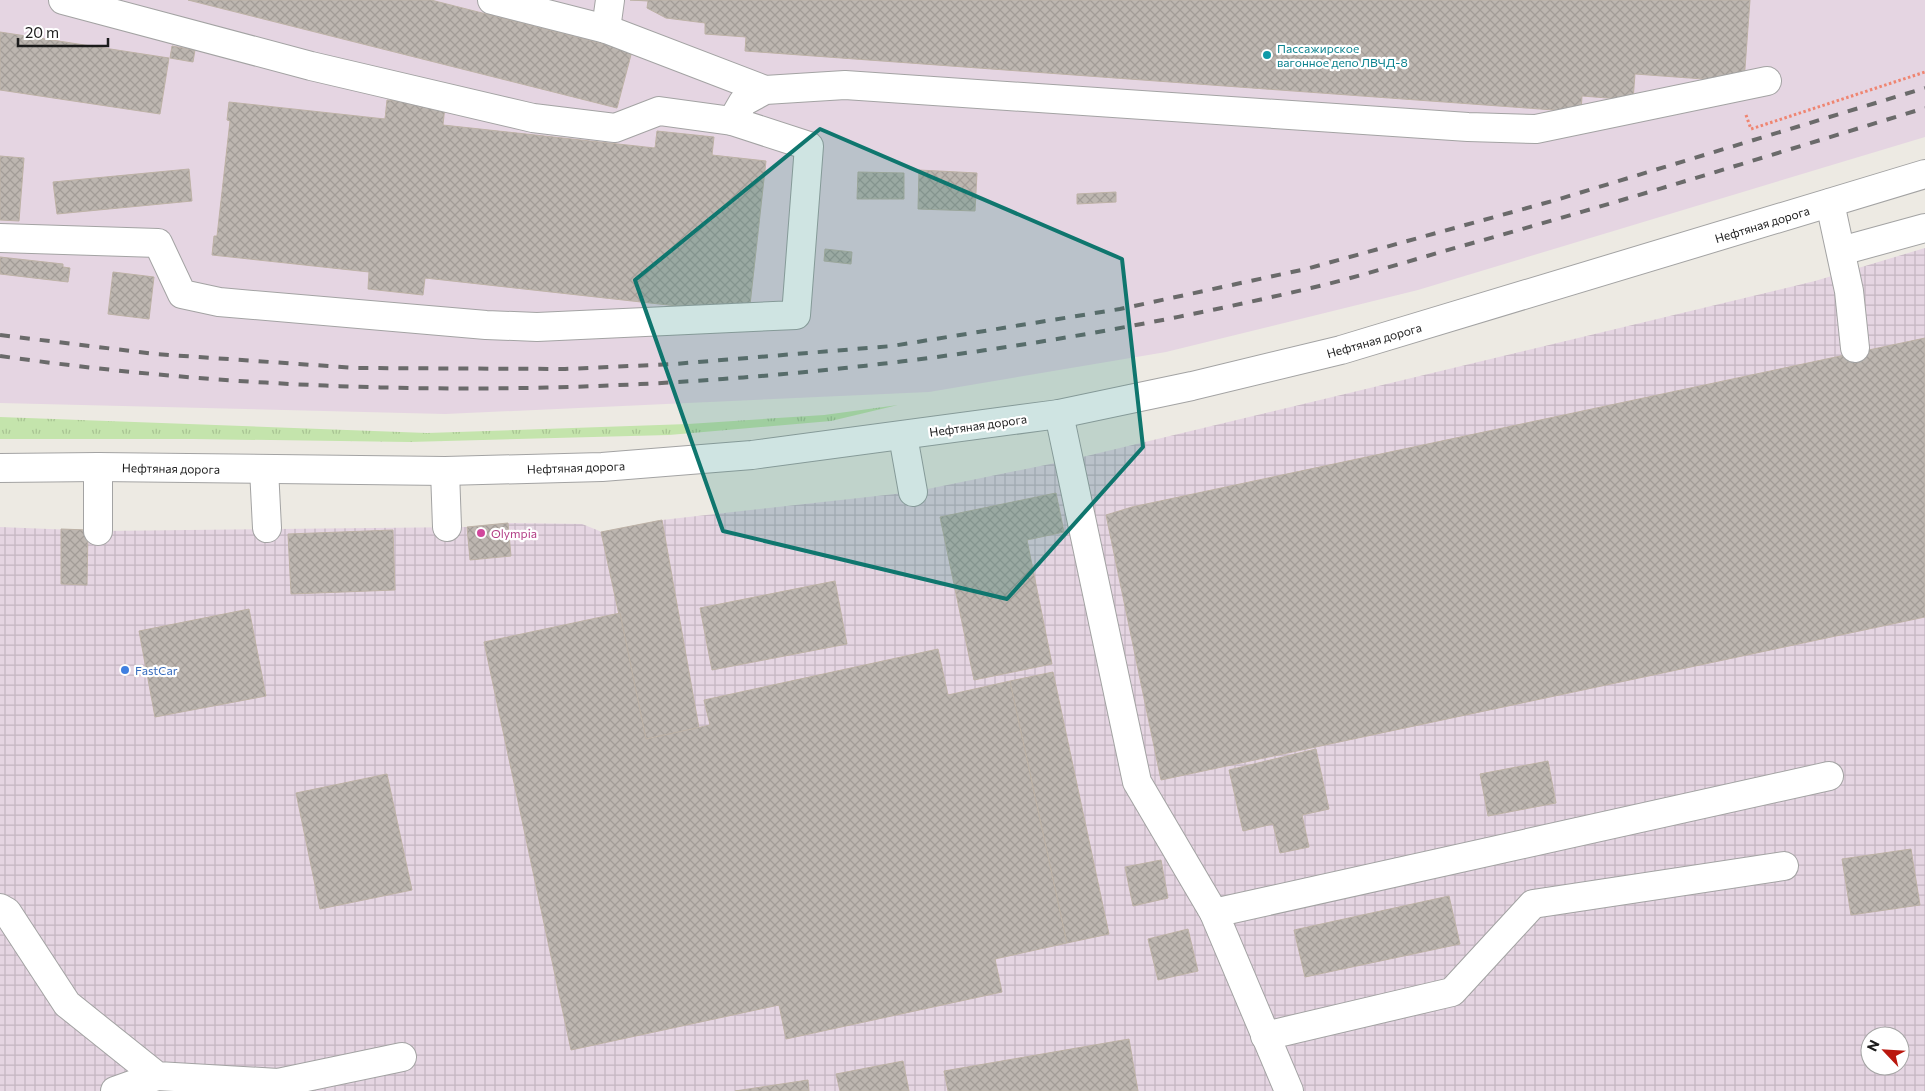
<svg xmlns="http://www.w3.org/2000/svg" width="1925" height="1091" font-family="Commissioner,sans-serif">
	<defs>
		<pattern id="industrial-grid" width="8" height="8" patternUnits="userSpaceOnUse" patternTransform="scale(1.25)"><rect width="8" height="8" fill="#e5d5e2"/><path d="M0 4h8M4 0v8" fill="none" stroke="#c4b6c1"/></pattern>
		<pattern id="grass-tufts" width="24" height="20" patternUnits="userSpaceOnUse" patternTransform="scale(1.25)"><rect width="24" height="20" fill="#c4e4ac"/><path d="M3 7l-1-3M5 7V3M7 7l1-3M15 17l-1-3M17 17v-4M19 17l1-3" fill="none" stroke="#a8c393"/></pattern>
		<pattern id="building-cross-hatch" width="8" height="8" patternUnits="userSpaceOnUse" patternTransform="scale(1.25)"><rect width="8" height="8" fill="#bdb6b0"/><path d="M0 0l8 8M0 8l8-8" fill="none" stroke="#a29c97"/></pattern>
	</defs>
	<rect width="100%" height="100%" fill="#edeae3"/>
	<path fill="url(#industrial-grid)" fill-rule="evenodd" d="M1925,248V1091H0V527L98,531L467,527L508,523L582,524L602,532L662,520L913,492L1070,460L1815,281ZM1870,1036H1900V1066H1870Z"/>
	<path fill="#e5d5e2" d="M0,0H1925V137L1418,290L1166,352L929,392L445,414L0,403Z"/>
	<path fill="url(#grass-tufts)" d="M898,405L831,421L669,435L409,442L193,439H0V417L427,433L688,424L824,415Z"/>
	<g fill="url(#building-cross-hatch)" stroke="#bdb2a6">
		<path d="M188,0H431L632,51L617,108Z"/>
		<path d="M630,0H1750L1744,82L1635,74L1633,100L1582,96L1581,112L745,51L746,37L705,34V23L666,18L647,8L648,1Z"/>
		<path d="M0,32L169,58L160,114L0,90Z"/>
		<path d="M172,46L195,50L193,62L170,58Z"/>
		<path d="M387,100L445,106L443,125L655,148L657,131L714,137L712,155L766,161L749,314L425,278L423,295L368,289L369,272L212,255L214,236H217L230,121L227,120L229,102L385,119Z"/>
		<path d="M0,156L24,158L19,221L0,220Z"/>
		<path d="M189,169L192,201L57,214L53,182Z"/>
		<path d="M919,170L977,173L975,211L918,209Z"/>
		<path d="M858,172L904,173V199H857Z"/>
		<path d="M1116,192V202L1077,204V194Z"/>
		<path d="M825,249L852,252L851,264L824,261Z"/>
		<path d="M0,257L63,264V267L70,268L68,282L0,274Z"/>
		<path d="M113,272L154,277L149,319L108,314Z"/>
		<path d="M1925,338V617L1161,780L1106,515L1132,507Z"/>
		<path d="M1056,493L1064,532L1027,540L1052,664L974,680L940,517Z"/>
		<path d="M662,520L699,728L646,739L601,532Z"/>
		<path d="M508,523L511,556L470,560L467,527Z"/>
		<path d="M61,529L88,530L87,585L61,584Z"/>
		<path d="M393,530L395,590L291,594L288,534Z"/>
		<path d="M835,581L847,644L712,670L700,608Z"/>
		<path d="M249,609L266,696L155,717L139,631Z"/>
		<path d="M620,613L646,739L710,725L704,700L938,649L948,695L1010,681L1067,943L995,959L1002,992L786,1039L779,1005L571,1050L484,642Z"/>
		<path d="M1053,672L1109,934L1067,943L1010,681Z"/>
		<path d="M1316,749L1329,809L1302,815L1309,847L1280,853L1273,824L1243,831L1229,770Z"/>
		<path d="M1548,761L1556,803L1488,816L1480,774Z"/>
		<path d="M387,774L412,890L320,909L296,793Z"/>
		<path d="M1911,849L1920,905L1851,915L1842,859Z"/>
		<path d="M1161,860L1168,898L1133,906L1125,867Z"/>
		<path d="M1449,896L1460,944L1305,977L1294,930Z"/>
		<path d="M1188,929L1198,971L1158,980L1148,939Z"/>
		<path d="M1129,1039L1138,1091H948L944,1071Z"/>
		<path d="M903,1061L909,1091H840L836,1074Z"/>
		<path d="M808,1080L809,1091H735Z"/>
	</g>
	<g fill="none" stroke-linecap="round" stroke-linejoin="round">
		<defs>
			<g id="minor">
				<path d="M63,0L311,66L533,118L615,128L659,111L732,121L743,102L765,90L845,85L1468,127L1536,129L1767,81"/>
				<path d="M492,0L606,29L765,90"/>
				<path d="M606,29L610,0"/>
				<path d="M1830,203L1849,291L1855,348"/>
				<path d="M0,238L158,243L182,294L219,302L486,325L537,327L796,315L809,146L732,121"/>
				<path d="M1841,251L1925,228"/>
				<path d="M1059,414L1137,782L1214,913"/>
				<path d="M903,436L913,492"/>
				<path d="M98,467V531"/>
				<path d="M0,468L98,467L445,471L602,467L752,455L1059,414L1192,386L1341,350L1925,174"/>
				<path d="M264,469L267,528"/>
				<path d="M445,471L447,527"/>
				<path d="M0,908L7,912L67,1004L157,1076L278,1083L402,1057"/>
				<path d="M1265,1036L1452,992L1533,904L1784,866"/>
				<path d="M115,1091L157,1076"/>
				<path d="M1289,1091L1214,913L1829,776"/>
			</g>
		</defs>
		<use href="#minor" stroke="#a3a3a3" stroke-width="30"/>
		<path stroke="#ef8571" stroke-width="3" stroke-dasharray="2.5 2.5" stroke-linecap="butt" d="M1746,115L1751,129L1925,72"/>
		<use href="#minor" stroke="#fff" stroke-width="28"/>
		<g stroke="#6a6a6a" stroke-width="4" stroke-dasharray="10 10" stroke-linecap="butt">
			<path d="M0,335L155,354L357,368L565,369L674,364L892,346L1120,309L1306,269L1556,200L1925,88"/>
			<path d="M0,356C436,418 883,389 1311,288C1362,276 1412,260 1462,246C1617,203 1771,155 1925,108"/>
		</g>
	</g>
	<path fill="#0f766e" fill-opacity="0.2" stroke="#0f766e" stroke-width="4" stroke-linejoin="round" d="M820,129L1122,259L1143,447L1007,599L723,531L635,280Z"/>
	<circle fill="#0f9aa8" stroke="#fff" stroke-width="2" cx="1267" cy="55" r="5"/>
	<circle fill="#d1479c" stroke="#fff" stroke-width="2" cx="481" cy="533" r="5"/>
	<circle fill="#3f7fe0" stroke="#fff" stroke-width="2" cx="125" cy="670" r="5"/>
	<g text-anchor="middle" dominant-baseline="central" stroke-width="4.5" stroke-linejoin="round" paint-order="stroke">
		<g font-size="12" fill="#0d838f" stroke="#fff" text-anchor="start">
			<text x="1277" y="48">Пассажирское<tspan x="1277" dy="14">вагонное депо ЛВЧД-8</tspan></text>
		</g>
		<g font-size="12" fill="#1c1c1c" stroke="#fff">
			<text transform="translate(1762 224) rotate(-17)">Нефтяная дорога</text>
			<text transform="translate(1374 340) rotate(-16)">Нефтяная дорога</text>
			<text transform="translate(978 425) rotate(-8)">Нефтяная дорога</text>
			<text transform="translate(576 467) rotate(-2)">Нефтяная дорога</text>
			<text transform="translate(171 468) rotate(1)">Нефтяная дорога</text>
		</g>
		<g font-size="12" fill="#b23c85" stroke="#fff" text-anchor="start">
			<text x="491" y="533">Olympia</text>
		</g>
		<g font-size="12" fill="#366cbe" stroke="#fff" text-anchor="start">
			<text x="135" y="670">FastCar</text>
		</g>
	</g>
	<g transform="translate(1885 1051) rotate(295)"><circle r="24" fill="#ffffff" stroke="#a4a4a4"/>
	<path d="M0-4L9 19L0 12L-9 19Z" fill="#ba170e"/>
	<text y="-8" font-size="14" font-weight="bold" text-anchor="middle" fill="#1c1c1c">N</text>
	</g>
	<path d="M18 38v8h90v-8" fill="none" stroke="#1c1c1c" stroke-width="2.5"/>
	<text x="25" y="38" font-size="15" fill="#1c1c1c" stroke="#ffffff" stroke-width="4" paint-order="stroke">20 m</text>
</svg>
